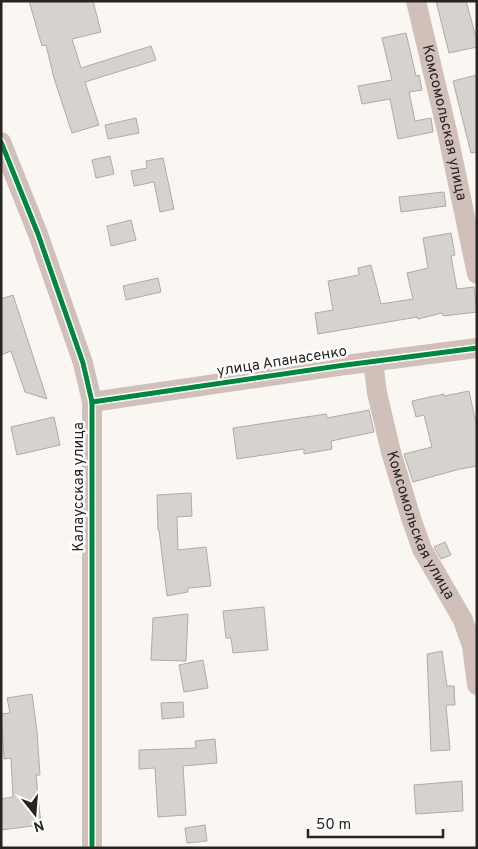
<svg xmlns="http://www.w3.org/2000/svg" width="478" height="849" font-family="Overpass,sans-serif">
	<rect width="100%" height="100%" fill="#faf6f2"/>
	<g fill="#d6d3cf" stroke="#aeaba8">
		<path d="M29,1H93L101,32L72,39L81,68L151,46L156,60L85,82L99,125L72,133L54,78L46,45L42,46Z"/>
		<path d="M436,1H466L477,41V47L449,53Z"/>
		<path d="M406,33L416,76L419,75L422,90L409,92L415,121L431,118L433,132L398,139L390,99L362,104L358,86L392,80L382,38Z"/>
		<path d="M477,75V152L471,153L453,81Z"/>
		<path d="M136,118L139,133L108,139L105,125Z"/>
		<path d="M110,156L114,174L96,178L92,160Z"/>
		<path d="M163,158L174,209L160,212L154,182L134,186L131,171L147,168L146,161Z"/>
		<path d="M444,192L446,206L401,212L399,197Z"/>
		<path d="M131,220L136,240L111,246L107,226Z"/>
		<path d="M451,233L455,255L451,256L457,289L474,287L477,312L443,316L442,313L418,319L417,317L318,334L315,313L333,310L328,281L359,275L358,268L371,265L381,304L413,299L407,273L428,268L423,238Z"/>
		<path d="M158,278L161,292L126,300L123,286Z"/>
		<path d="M13,295L47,399L25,392L11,351L1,355V299Z"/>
		<path d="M469,391L477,428V466L460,469L413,482L404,454L432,447L424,415L416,417L412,401L444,394V396Z"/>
		<path d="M369,410L374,432L331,441L332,449L304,454V449L237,459L233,428L326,414L327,418Z"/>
		<path d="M54,417L60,445L17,455L11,427Z"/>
		<path d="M191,493L192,516L177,517L178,550L206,547L211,586L188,588V592L167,596L159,530H158L157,495Z"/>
		<path d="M445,542L451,555L441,559L434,547Z"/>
		<path d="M264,607L268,650L233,653L231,638H226L223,611Z"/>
		<path d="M188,614L186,661L151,660L153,618Z"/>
		<path d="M442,651L447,686H454L455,705H446L450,750L431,751L427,654Z"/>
		<path d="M203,660L208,688L184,692L179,665Z"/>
		<path d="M32,694L37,731L40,775H36L41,825L1,830V799L13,797L11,758L4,759L1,714L10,713L7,698Z"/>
		<path d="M183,702L184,717L162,719L161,703Z"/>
		<path d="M215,739L217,763L183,766L186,815L158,817L155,768L139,769V750L196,748L195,741Z"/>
		<path d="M462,781L463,811L416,814L414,785Z"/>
		<path d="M205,825L207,841L187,843L185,828Z"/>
	</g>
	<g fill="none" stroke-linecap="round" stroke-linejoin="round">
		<g stroke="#d1c0b9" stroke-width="20">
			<path id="s1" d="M416,1L447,131L477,274"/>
			<path d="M1,142L38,234L83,363L92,402V848"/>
			<path id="s2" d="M373,361L377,393L391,452L411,518L422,549L463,620L472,646L477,685"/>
			<path d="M92,402L338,366L477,348"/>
		</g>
		<defs>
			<g id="cycleway">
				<path d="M1,142L38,234L83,363L92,402V848"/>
				<path d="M92,402L338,366L477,348"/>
			</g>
		</defs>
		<use href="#cycleway" stroke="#fff" stroke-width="8"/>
		<use href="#cycleway" stroke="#00873e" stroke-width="5"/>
	</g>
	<g text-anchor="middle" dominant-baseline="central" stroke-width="5" stroke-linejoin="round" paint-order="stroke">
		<g font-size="15" fill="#272422" stroke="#fff">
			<text stroke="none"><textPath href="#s1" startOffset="125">Комсомольская улица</textPath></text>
			<text transform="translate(282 362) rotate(-9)">улица Апанасенко</text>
			<text transform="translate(79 487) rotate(-90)">Калаусская улица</text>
			<text stroke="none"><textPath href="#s2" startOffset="172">Комсомольская улица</textPath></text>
		</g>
	</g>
	<rect width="478" height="849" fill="none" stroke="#272422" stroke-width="5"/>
	<g transform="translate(35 814) rotate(163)" stroke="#ffffff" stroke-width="4" paint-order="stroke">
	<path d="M0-4L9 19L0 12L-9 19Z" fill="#272422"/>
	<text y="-8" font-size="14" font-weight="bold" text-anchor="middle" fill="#272422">N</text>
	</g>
	<path d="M308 829v8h135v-8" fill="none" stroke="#272422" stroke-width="2.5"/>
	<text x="316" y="829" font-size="15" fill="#272422" stroke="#ffffff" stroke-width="4" paint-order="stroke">50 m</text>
</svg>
